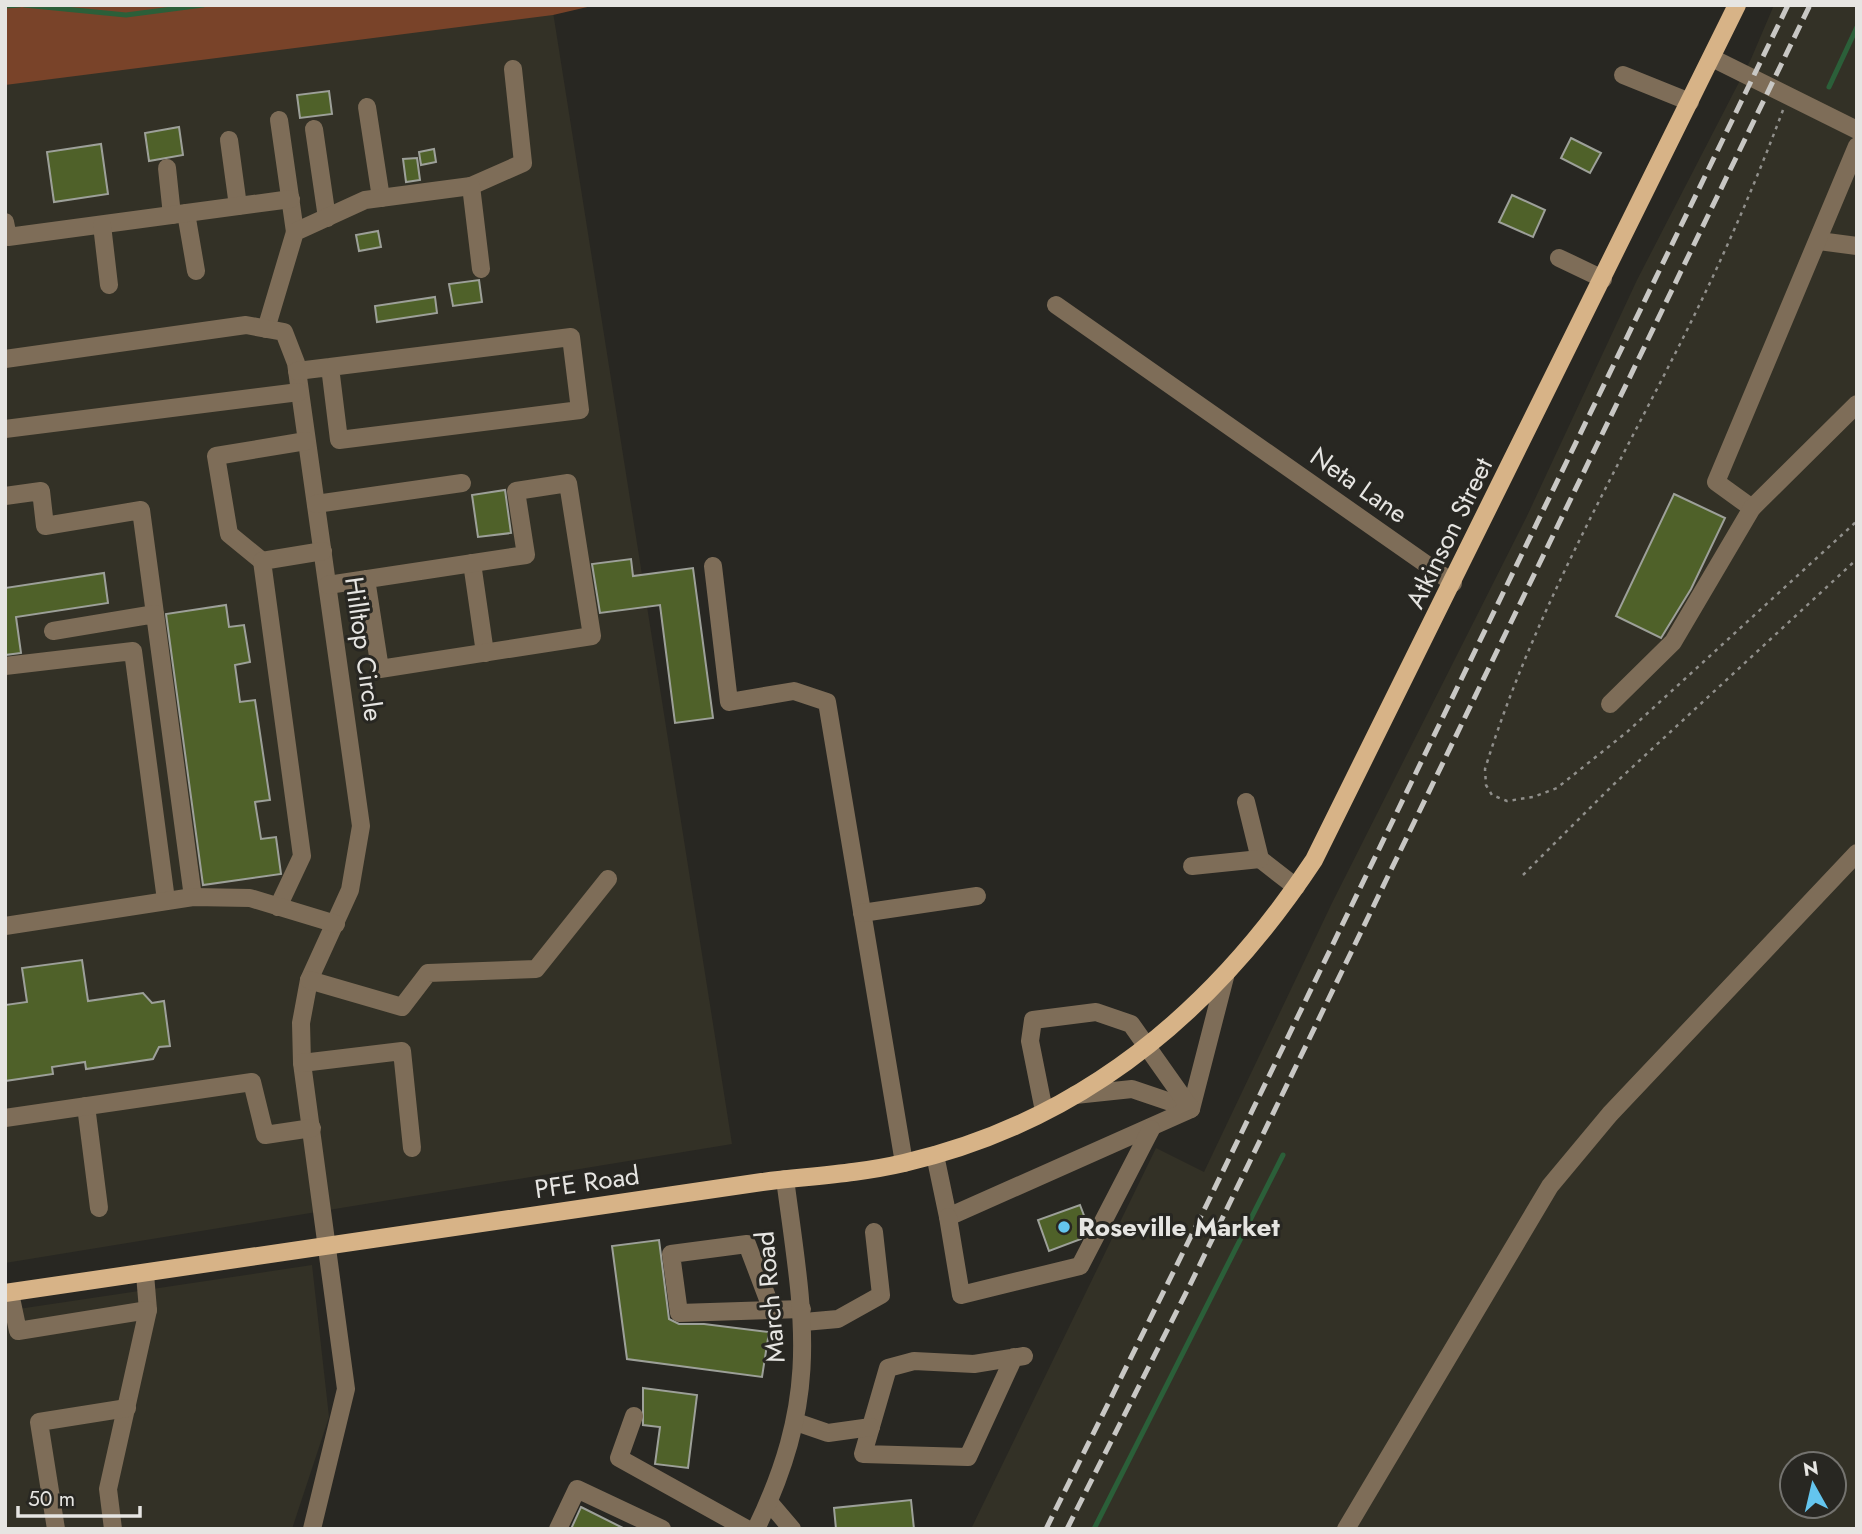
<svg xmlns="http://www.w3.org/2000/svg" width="1862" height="1534" font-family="Jost,sans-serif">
	<rect width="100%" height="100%" fill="#282722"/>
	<g fill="#333126" fill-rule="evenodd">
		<path d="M1774,5H1857V1529H971L1156,1148L1204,1172L1332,903L1527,516L1637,280L1751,59ZM1792,1464H1834V1506H1792Z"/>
		<path d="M553,12L732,1144L5,1263V83Z"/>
		<path d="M312,1265L329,1417L292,1529H5V1311Z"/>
	</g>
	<path fill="#794329" d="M5,5H596L553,15L5,85Z"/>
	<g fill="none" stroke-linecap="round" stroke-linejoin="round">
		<g stroke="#2b5f39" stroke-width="5">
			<path d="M24,5L126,15L203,5"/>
			<path d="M5,6L20,5"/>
			<path d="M1829,87L1857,27"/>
			<path d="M1094,1529L1283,1155"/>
		</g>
	</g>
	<g fill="#4f6129" stroke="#9da099" stroke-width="2">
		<path d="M329,91L332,114L300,118L297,95Z"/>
		<path d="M179,127L183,155L149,161L145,133Z"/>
		<path d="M1571,138L1601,153L1590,173L1561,158Z"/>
		<path d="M101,144L108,194L54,202L47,152Z"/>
		<path d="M434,149L436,162L421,165L419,152Z"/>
		<path d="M417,158L420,180L406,182L403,159Z"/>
		<path d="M1512,195L1545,210L1533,237L1499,222Z"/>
		<path d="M378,231L381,247L359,251L356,235Z"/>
		<path d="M479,280L482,302L453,306L449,284Z"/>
		<path d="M435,297L437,313L377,322L375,306Z"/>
		<path d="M505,490L511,533L478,537L472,495Z"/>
		<path d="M1674,494L1725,518L1691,589L1661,638L1616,616Z"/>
		<path d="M631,559L633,576L693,568L713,718L675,723L660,605L600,613L592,564Z"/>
		<path d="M104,573L108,603L16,617L21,653L5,655V588Z"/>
		<path d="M226,605L229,627L244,625L250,662L235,665L240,702L255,700L270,800L255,802L261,839L276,837L281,874L203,885L166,614Z"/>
		<path d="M82,960L88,1001L143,993L152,1003L164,1001L170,1046L159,1047L153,1059L86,1069L85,1062L52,1067L53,1074L5,1081V1005L27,1002L22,968Z"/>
		<path d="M1080,1205L1088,1226L1081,1239L1049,1251L1038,1220Z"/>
		<path d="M659,1240L669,1319L679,1324H704L769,1332L762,1377L627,1359L612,1246Z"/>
		<path d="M643,1388L697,1395L688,1468L655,1464L660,1427L643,1425Z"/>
		<path d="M911,1500L914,1529H836L834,1508Z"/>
		<path d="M581,1507L625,1529H571Z"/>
	</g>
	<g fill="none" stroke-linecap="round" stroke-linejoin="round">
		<g stroke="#908f8b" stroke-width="2.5" stroke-dasharray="3.5 5" stroke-linecap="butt">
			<path d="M1783,110C1753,190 1719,267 1680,344C1610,482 1531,620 1485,769L1486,785L1492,795L1507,801L1533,797L1557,788L1627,732L1857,521"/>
			<path d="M1523,875L1612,786L1857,559"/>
		</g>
		<g stroke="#7e6d58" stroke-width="18">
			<path d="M1712,58L1857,130"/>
			<path d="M1623,75L1690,102"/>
			<path d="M367,107L381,198"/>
			<path d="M279,120L295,232"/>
			<path d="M314,129L327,218"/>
			<path d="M229,140L238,206"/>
			<path d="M167,168L172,215"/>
			<path d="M471,186L523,163L513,69"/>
			<path d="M186,213L196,271"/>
			<path d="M5,222L8,237L291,199"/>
			<path d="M102,225L109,285"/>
			<path d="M1819,241L1857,246"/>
			<path d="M1559,258L1603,279"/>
			<path d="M1056,305L1453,583"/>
			<path d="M266,329L295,232L365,200L471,186L481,269"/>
			<path d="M5,359L246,325L284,332L296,363L361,826L350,890L309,980L301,1023L302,1063L346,1389L312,1529"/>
			<path d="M297,371L330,367L571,337L580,410L339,440L330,367"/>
			<path d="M5,429L299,392"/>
			<path d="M5,496L41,491L45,526L141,510L155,614"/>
			<path d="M316,504L462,483"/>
			<path d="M1752,508L1716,482L1857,146"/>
			<path d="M262,561L229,534L216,456L306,441"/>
			<path d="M472,563L485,653"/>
			<path d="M713,566L729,702L794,691L827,702L904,1163"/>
			<path d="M328,585C394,575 460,565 526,555L516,491L568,483L592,636L380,669L366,579"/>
			<path d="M53,631L155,614L193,897"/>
			<path d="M5,666L133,651L166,900"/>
			<path d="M1610,704L1673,642L1752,508L1857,404"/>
			<path d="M1246,802L1260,859L1296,887"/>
			<path d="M1192,866L1260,859"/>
			<path d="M278,907L302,856L262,561L323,551"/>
			<path d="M862,913L977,896"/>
			<path d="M5,926L193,897L250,898L336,924"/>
			<path d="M309,980L402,1007L428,973L536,969L608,879"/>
			<path d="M302,1063L402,1051L412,1148"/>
			<path d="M1075,1095L1132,1089L1191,1109L1225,977"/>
			<path d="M86,1106L99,1208"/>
			<path d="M5,1118L252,1082L265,1135L312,1128"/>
			<path d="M935,1155L948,1217L1191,1109L1131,1024L1096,1012L1033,1020L1030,1041L1044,1111"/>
			<path d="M948,1217L961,1295L1080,1266L1151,1129"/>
			<path d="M145,1274L148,1310"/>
			<path d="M10,1293L18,1331L148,1310L108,1489L113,1529"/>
			<path d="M772,1310L747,1244L671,1254L679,1313L802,1309"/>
			<path d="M804,1322L838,1319L881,1295L874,1232"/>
			<path d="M1014,1357L968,1457L863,1454L888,1368L914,1361L974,1364L1024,1356"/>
			<path d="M634,1416L619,1458L747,1529"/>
			<path d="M796,1422L828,1433L871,1427"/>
			<path d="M769,1502L792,1529"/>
			<path d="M56,1529L39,1422L127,1408"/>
			<path d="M558,1529L577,1489L662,1529"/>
			<path d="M756,1529C821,1394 804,1321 785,1179"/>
			<path d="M1346,1529L1550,1186L1610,1114L1857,853"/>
		</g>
		<path stroke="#d7b387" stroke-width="18" d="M5,1293L762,1182C810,1176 857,1174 904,1163C1082,1122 1215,1010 1314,860L1737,5"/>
		<g stroke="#c8c7c4" stroke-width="5" stroke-dasharray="14 7" stroke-linecap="butt">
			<path d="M1046,1529L1207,1204L1788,5"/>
			<path d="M1067,1529L1189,1287L1810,5"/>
		</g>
	</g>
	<circle fill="#64c5ee" stroke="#282722" stroke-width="2.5" cx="1064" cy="1227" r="7"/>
	<g text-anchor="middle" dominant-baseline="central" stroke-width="6" stroke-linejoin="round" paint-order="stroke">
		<g font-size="26" fill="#e6e5e2" stroke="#282722">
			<text transform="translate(1359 485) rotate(35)">Neta Lane</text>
			<text transform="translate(1449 533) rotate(-64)">Atkinson Street</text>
			<text transform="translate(364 649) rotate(82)">Hilltop Circle</text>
			<text transform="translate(587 1182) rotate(-8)">PFE Road</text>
			<text transform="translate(770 1297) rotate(-95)">March Road</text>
		</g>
		<g font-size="26" font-weight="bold" fill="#e6e5e2" stroke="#282722" text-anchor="start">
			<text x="1078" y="1227">Roseville Market</text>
		</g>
	</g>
	<rect width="1862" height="1534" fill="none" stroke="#e6e5e2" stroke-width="14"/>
	<g transform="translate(1813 1485) rotate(352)"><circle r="33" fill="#282722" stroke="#74736f" stroke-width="2"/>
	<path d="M0-5L12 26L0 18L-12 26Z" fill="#64c5ee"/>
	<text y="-10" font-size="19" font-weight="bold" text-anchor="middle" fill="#e6e5e2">N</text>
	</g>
	<path d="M18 1506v10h122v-10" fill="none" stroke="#e6e5e2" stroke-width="3.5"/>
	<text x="28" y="1506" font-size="21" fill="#e6e5e2" stroke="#282722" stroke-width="5" paint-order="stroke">50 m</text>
</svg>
